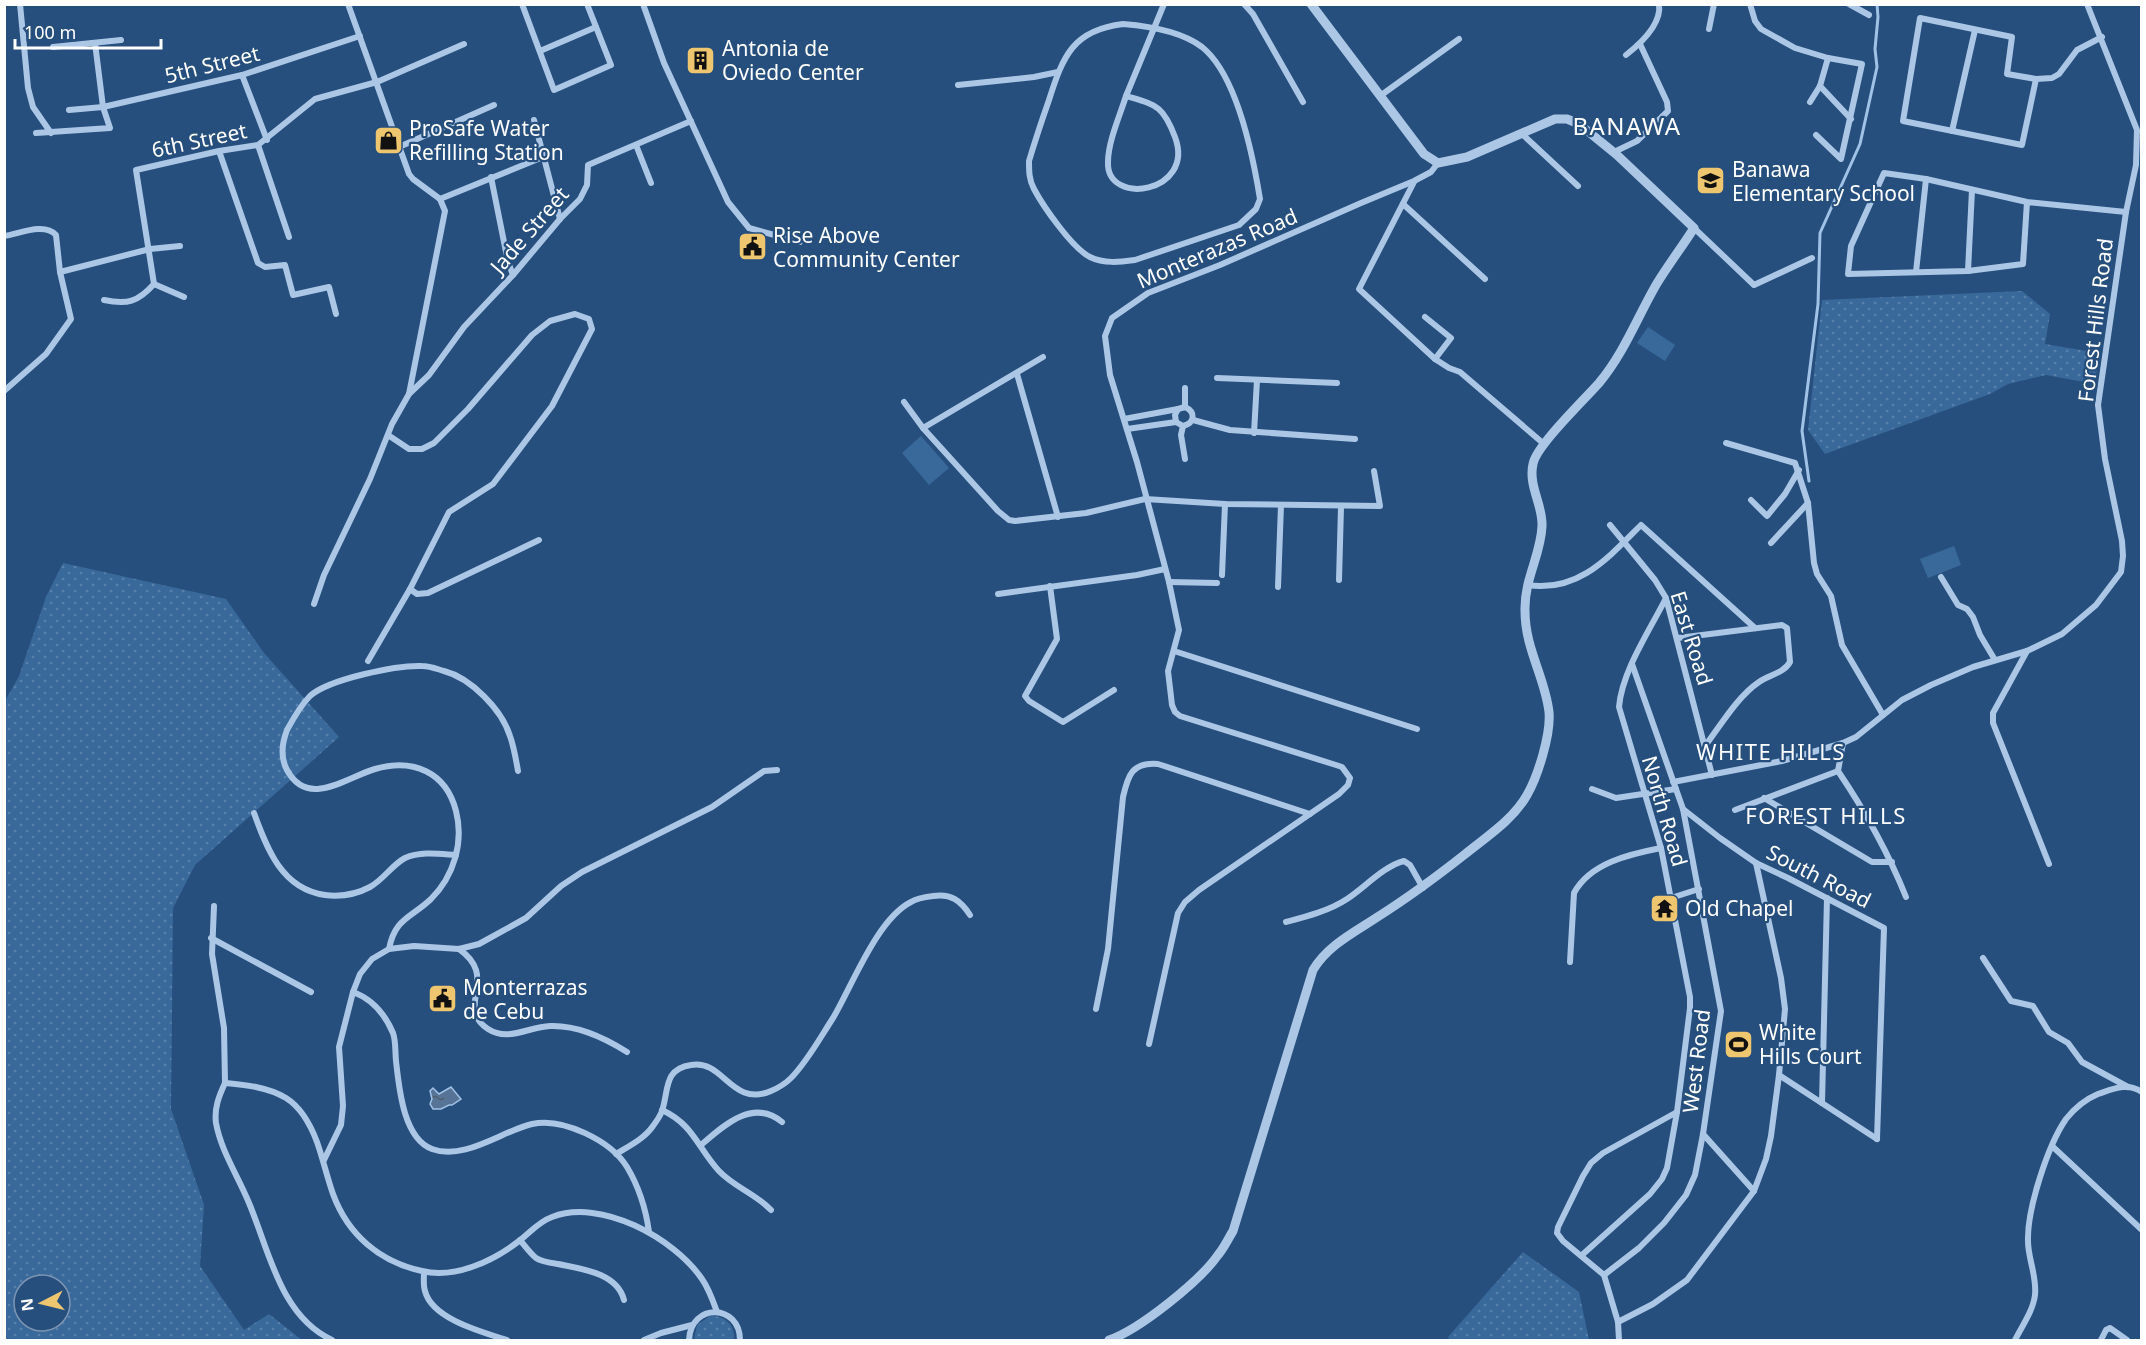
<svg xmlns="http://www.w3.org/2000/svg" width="2146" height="1345" font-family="'Noto Sans',sans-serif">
	<defs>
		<pattern id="grass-dots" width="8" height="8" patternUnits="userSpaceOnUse" patternTransform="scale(1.5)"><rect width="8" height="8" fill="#39699b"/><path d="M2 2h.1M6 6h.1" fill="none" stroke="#5780aa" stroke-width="1.8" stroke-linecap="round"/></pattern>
		<pattern id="water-ripples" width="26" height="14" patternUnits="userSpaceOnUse" patternTransform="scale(1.5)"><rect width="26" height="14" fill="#577496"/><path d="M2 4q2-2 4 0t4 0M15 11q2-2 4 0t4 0" fill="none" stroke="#515e6d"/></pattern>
	</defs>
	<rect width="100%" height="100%" fill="#264f7e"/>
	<g fill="url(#grass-dots)" fill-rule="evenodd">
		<path d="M2022,291L2050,314L2045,344L2099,353L2095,384L2046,375L2008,384L1990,394L1825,454L1808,430L1822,300Z"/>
		<path d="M63,563L226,599L264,653L339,737L195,865L173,908L171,1109L204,1205L200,1266L244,1330L269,1314L302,1340H5L4,703L19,676L46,597ZM24,1285H60V1321H24Z"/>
		<path d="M1523,1252L1579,1292L1589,1340H1450L1448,1337Z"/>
		<path d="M710,1316C725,1315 735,1325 734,1340H694L697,1325Z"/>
	</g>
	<g fill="#39699b">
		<path d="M1648,327L1675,345L1665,361L1637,343Z"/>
		<path d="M921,436L949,468L929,485L902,453Z"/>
		<path d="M1954,546L1961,565L1928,578L1920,559Z"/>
	</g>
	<path fill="url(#water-ripples)" stroke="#a0c2e6" stroke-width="1.5" d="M451,1087L461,1099L452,1105H449L441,1109H433L430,1104L432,1099L430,1091L433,1088L439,1094Z"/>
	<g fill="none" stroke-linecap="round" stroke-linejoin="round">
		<path stroke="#a0c2e6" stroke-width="3" d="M1809,481L1802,431L1818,304L1820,233L1860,144L1877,67L1875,49L1878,17L1877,4"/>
		<g stroke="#abc7e5" stroke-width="6">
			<path d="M20,4L28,88L33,107L51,133"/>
			<path d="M348,4L409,174L413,179L440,199"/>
			<path d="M522,4L554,90L611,65L587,4"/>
			<path d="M643,4L664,63L728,202L749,228L800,242"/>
			<path d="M1244,4L1253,14L1303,102"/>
			<path d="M1750,4L1755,21L1761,29L1795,48L1828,58L1862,64L1841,159L1816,135"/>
			<path d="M1849,4L1869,15"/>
			<path d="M1123,24C1148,26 1181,31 1202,47C1237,75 1253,156 1260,199L1256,209L1239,225L1135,260C1120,262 1104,264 1090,257C1072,248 1043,206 1034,189C1029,180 1029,171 1029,161C1035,141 1042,120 1049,100C1063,56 1073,30 1123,24Z"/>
			<path d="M1709,29L1714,4"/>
			<path d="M53,47L121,40"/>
			<path d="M540,51L596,27"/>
			<path d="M1626,55C1640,44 1662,24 1659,4"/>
			<path d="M242,75L267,140"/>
			<path d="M2036,79L2022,145L1903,121L1920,18L2012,37L2007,74L2036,79L2052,78L2059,74L2077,50L2102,37"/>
			<path d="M958,85L1034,77L1058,72"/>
			<path d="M1820,86L1851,119"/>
			<path d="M1126,96C1156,105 1163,105 1175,137C1196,193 1106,207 1108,162C1108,142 1120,115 1126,96Z"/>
			<path d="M1126,96L1164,4"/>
			<path d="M1380,96L1459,39"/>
			<path d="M1810,102L1820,86L1828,58"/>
			<path d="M69,110L103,107L242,75L360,36"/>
			<path d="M534,120L560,219"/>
			<path d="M1952,131L1975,30"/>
			<path d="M36,133L110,128L103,107L95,43"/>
			<path d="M1521,133L1578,186"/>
			<path d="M258,145L289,237"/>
			<path d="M636,145L651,183"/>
			<path d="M399,147L494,105"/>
			<path d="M219,151L258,263L265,267L285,265L293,295L329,287L336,314"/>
			<path d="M1614,152L1637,141L1668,111L1667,102L1640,44"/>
			<path d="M491,177L508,262L513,275"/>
			<path d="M1414,182L1359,289L1435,359L1451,338L1425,317"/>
			<path d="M440,199L543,157"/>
			<path d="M2027,202L2023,264L1968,271L1848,274L1851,246L1884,173L1926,179L2027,202L2126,212"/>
			<path d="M1403,204L1485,279"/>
			<path d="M1694,228L1754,285L1812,258"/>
			<path d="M4,236C19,234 44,222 56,235L60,272L71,319L46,354L4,391"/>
			<path d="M1968,271L1972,190"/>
			<path d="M60,272L150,249L180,246"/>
			<path d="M1916,272L1926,179"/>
			<path d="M154,284L184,297"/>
			<path d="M104,300C127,305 138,302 154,284L136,170L219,151L258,145L315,99L377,82L464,44"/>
			<path d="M1435,359L1449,368L1460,372L1544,444"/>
			<path d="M1017,374L1058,517"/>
			<path d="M1217,378L1337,383"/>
			<path d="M409,394L429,375L464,327L513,275L560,219L580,199L587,185L588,165L691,121"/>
			<path d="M904,402L923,428L998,511L1009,520L1015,521L1086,513L1145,499L1225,504L1380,506L1374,471"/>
			<path d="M1185,407V388"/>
			<path d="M1124,419L1178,409"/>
			<path d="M1193,420L1230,430L1355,439"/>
			<path d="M1183,426L1181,435L1185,459"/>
			<path d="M923,428L1043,357"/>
			<path d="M1127,429L1176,422L1183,426C1195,423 1196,412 1185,407L1178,409L1175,415L1176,422"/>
			<path d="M1254,433L1257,380"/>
			<path d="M1726,443L1795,463L1808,503L1814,563L1817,574L1831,596L1842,645L1883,715"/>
			<path d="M1751,500L1767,516L1785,494L1799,470"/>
			<path d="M1610,525L1655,580L1666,598L1712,775"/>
			<path d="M1771,543L1808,503"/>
			<path d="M1222,575L1225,504"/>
			<path d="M1941,577L1958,605L1967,609L1973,617L1980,635L1995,660"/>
			<path d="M1339,580L1341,507"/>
			<path d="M1169,582L1217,583"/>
			<path d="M1527,585C1578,593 1608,558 1641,525L1755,628"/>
			<path d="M1050,586L1057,639L1025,696L1029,701L1063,722L1114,690"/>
			<path d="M1278,587L1281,505"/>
			<path d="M410,589L417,594L428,593L539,540"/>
			<path d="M998,594L1137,575L1165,569"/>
			<path d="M314,604L324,575L370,479L392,424L409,394L445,211L440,199"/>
			<path d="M1678,638L1782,625L1787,628L1790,662C1784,673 1769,675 1759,682C1737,697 1721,725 1705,746"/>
			<path d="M1174,651L1417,729"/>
			<path d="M2027,651L1993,713V723L2049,864"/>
			<path d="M368,661L410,589L449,512L493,484L552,406L592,329L589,319L575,314L550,321L532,335L468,409L434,443L422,449H409L388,435"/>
			<path d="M1843,743L1838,771C1865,811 1888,852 1906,897"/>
			<path d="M1673,782L1782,761L1843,743L1856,737L1902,700L1931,685L1973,667L2027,651L2062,634L2096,605L2121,572L2123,556L2122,541L2105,459L2098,405L2126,212L2136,165L2137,130L2087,4"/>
			<path d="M1592,789L1616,798L1676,789"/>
			<path d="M1764,798L1872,862H1892"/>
			<path d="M1683,809L1720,838L1756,863L1788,878L1884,928L1877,1139"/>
			<path d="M1735,810L1838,771"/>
			<path d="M254,813C267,849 282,889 325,895C341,897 355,895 370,887C383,880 392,865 405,858C421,851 440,854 456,855"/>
			<path d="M1671,898L1699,889"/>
			<path d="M214,906L212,954L224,1028L225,1083C246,1085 268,1087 286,1098C302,1108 311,1126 317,1142C323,1159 327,1177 333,1194C348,1235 380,1262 422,1271C455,1279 493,1261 519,1241C530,1233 538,1222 552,1217C601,1198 674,1238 702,1279C709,1289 713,1301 717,1312"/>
			<path d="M1286,922C1305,917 1329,911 1347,899C1364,888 1384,866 1404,861L1410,865L1423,888"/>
			<path d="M211,938L311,992"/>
			<path d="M389,949C395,918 411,918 431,899C454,876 464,842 456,811C446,772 413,758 375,769C347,777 308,809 287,770C280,757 282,743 287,730C293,719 300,706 310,696C329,679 397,665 422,666C430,666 437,669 444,671C471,678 502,710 510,736C514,747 516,760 518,771"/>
			<path d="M459,949C466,954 473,960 476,970C483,991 462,1012 488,1029C508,1042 528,1027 550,1026C577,1025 605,1038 627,1052"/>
			<path d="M1983,958L2011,1001L2033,1006L2049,1032L2068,1043L2082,1062L2128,1087"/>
			<path d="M1570,962L1574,893C1590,863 1630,854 1661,848"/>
			<path d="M353,992C372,999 385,1014 393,1033C396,1041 395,1052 396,1061C399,1087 403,1138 432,1149C464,1161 502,1131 532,1124C563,1117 611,1141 627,1167C639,1187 646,1210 649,1232"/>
			<path d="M1096,1009L1108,949L1123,797C1128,775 1132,762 1158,764L1310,814"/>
			<path d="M1149,1044L1178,913L1185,902L1199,890L1339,794L1348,785L1350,778L1342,767L1336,765L1180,716L1175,712L1172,705L1168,671L1179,630L1169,582L1137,462L1110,375L1105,336L1112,318L1148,293L1220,265L1361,203L1414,181L1431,172L1438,163"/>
			<path d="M1779,1075L1877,1139"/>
			<path d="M225,1083C219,1096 214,1108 216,1123C221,1151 238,1176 249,1203C269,1250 280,1316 332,1340"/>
			<path d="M1822,1103L1827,898"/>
			<path d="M662,1110C694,1125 697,1147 719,1171C734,1187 756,1194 771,1210"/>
			<path d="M1703,1134L1754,1191"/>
			<path d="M701,1145C724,1125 753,1098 782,1122"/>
			<path d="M2052,1146L2142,1230"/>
			<path d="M616,1154C629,1146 644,1139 653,1126C656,1122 660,1116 662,1111C669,1091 663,1069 691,1065C724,1059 731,1108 771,1091C778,1088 785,1084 791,1078C807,1062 820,1038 833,1018C852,986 877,919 911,902C917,898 925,897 933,896C951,893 961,901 970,915"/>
			<path d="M324,1160L341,1125L343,1106L339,1047L353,992L360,974L372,959L389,949L414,946L459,949L479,944L526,918L561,886L582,872L712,807L764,771L777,770"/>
			<path d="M520,1240C525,1246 530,1253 536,1258C542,1262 551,1263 558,1264C582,1269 617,1273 624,1300"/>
			<path d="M1582,1255L1650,1194L1662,1179L1667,1168L1677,1112L1690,1008V997L1661,848L1619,707C1622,671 1650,630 1666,598"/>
			<path d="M424,1272C424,1278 423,1285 425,1291C432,1319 482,1332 507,1340"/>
			<path d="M1604,1275L1639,1248L1664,1223L1686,1195L1695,1175L1703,1134L1721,1011L1683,809L1632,664"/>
			<path d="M1618,1322L1653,1304L1687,1280L1754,1191L1766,1159L1771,1136L1779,1075L1785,1009L1781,978L1756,863"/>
			<path d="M644,1340L661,1333L692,1325"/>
			<path d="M689,1340C691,1302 740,1304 740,1340"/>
			<path d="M1619,1340L1618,1322L1604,1275L1563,1241L1557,1233L1558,1227L1583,1176L1591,1163L1603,1153L1677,1112"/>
			<path d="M2015,1340C2022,1326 2033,1311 2035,1295C2037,1276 2028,1259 2028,1241C2027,1209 2048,1145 2066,1119C2074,1109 2086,1099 2098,1094C2113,1089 2128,1082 2142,1092"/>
			<path d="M2101,1340L2106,1330L2110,1328L2127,1340"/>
		</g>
		<path stroke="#abc7e5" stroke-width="9" d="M1109,1340C1139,1330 1200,1281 1218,1255C1224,1248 1228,1239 1233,1231L1313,970C1328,945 1355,932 1379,916C1409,897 1436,877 1464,855C1486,837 1513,820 1527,795C1538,776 1551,734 1549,712C1545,677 1525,649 1525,611C1524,579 1541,555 1542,526C1543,505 1528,486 1533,464C1536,446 1585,399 1599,383C1624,353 1637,318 1656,285C1668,265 1682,247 1694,228L1617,155L1579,124L1567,119H1555L1467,157L1438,163L1424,154L1311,4"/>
	</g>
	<defs>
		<symbol id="building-square" viewBox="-11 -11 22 22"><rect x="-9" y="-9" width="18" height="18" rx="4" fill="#eec670" stroke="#264f7e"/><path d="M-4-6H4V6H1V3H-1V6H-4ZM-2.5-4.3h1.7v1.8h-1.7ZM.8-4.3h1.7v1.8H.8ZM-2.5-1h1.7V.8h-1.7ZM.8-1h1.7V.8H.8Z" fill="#111"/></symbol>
		<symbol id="shop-square" viewBox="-11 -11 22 22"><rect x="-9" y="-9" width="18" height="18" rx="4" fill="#eec670" stroke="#264f7e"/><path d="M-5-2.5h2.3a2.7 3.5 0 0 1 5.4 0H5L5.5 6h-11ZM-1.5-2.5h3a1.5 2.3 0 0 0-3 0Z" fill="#111"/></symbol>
		<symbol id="school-square" viewBox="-11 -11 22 22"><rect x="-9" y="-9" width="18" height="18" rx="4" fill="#eec670" stroke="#264f7e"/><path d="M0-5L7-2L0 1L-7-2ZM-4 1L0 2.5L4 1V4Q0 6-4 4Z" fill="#111"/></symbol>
		<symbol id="civic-square" viewBox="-11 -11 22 22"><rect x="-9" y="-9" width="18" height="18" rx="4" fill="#eec670" stroke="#264f7e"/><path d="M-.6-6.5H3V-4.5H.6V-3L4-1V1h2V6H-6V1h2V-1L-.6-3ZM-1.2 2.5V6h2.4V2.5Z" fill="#111"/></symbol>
		<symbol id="temple-square" viewBox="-11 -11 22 22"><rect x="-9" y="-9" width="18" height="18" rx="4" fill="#eec670" stroke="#264f7e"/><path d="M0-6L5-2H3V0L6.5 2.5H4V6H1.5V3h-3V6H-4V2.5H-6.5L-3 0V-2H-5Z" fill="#111"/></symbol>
		<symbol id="stadium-square" viewBox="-11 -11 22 22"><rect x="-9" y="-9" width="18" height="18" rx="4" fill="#eec670" stroke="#264f7e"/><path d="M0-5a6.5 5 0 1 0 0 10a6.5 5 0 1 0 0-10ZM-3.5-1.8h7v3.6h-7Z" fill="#111"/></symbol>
	</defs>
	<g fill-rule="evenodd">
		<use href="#building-square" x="684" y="44" width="33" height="33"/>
		<use href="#shop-square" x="372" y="124" width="33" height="33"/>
		<use href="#school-square" x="1694" y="164" width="33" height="33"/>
		<use href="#civic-square" x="736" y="230" width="33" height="33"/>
		<use href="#temple-square" x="1648" y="892" width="33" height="33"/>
		<use href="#civic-square" x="426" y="982" width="33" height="33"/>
		<use href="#stadium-square" x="1722" y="1028" width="33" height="33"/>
	</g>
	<g text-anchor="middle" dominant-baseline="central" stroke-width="4.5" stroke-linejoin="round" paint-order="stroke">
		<g font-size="21" fill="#fff" stroke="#264f7e" text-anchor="start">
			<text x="722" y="48">Antonia de<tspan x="722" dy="24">Oviedo Center</tspan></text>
			<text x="409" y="128">ProSafe Water<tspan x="409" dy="24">Refilling Station</tspan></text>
			<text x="1732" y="169">Banawa<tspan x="1732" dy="24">Elementary School</tspan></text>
			<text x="773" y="235">Rise Above<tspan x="773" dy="24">Community Center</tspan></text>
			<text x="1685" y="908">Old Chapel</text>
			<text x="463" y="987">Monterrazas<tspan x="463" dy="24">de Cebu</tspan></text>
			<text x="1759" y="1032">White<tspan x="1759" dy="24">Hills Court</tspan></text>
		</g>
		<g font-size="21" fill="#fff" stroke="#264f7e">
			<text transform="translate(212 64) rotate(-14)">5th Street</text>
			<text transform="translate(199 140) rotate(-12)">6th Street</text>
			<text transform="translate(529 230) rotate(-49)">Jade Street</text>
			<text transform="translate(1217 248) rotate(-23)">Monterazas Road</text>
			<text transform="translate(2095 320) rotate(-83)">Forest Hills Road</text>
			<text transform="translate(1692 638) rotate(73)">East Road</text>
			<text transform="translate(1665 811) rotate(74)">North Road</text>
			<text transform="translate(1819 876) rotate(27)">South Road</text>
			<text transform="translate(1696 1061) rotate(-83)">West Road</text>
		</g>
		<g font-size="22" letter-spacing="1.5" fill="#fff" stroke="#264f7e">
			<text x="1771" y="751">WHITE HILLS</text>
			<text x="1826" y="815">FOREST HILLS</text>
		</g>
		<g font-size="24" letter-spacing="1.5" fill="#fff" stroke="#264f7e">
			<text x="1627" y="125">BANAWA</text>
		</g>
	</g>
	<rect width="2146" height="1345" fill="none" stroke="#ffffff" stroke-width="12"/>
	<g transform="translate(42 1303) rotate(263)"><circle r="28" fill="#264f7e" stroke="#7d95b2" stroke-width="1.5"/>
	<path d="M0-4.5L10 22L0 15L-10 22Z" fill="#eec670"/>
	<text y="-9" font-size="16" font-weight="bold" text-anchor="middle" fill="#ffffff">N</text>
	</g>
	<path d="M15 39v9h146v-9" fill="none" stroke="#ffffff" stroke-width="3"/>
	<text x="24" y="39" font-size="18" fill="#ffffff" stroke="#264f7e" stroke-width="4.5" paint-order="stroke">100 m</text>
</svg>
